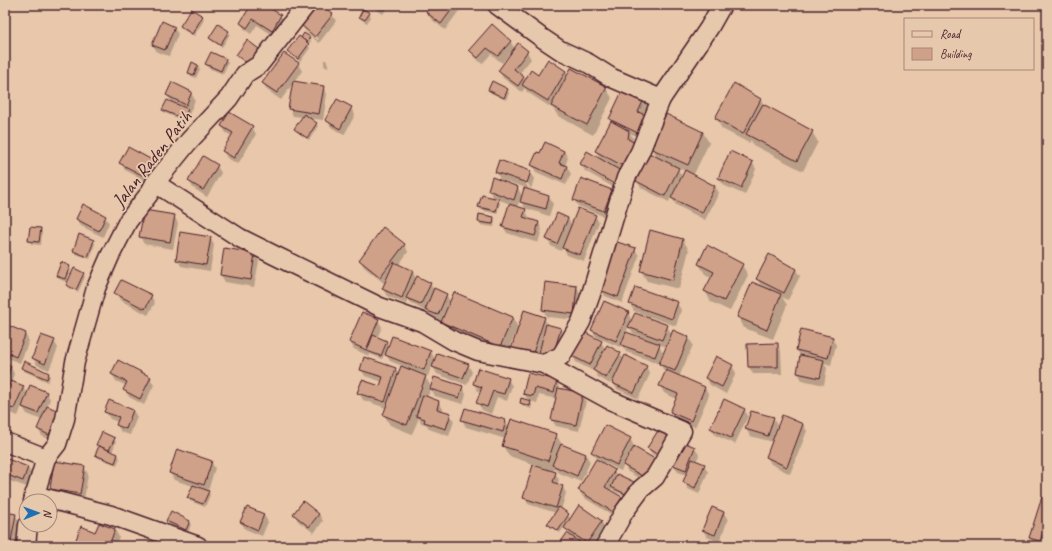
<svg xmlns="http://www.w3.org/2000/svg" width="1052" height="551" font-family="Caveat,sans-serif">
	<rect width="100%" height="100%" fill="#e8c7aa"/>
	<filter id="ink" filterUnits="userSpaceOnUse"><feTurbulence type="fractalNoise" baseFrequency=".025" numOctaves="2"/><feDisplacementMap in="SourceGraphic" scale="8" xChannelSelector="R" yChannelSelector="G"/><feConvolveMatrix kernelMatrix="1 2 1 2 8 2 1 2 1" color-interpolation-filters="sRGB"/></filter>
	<g filter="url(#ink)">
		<g fill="#0003" fill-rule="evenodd">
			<path d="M252,5H263L281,16L285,23L276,37L257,25L251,34L245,30L241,23Z"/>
			<path d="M317,5H320L332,14L336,21L319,43L306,32L302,25ZM306,28L319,39L318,40L306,31Z"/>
			<path d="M369,5H389L383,14Z"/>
			<path d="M411,5H420L417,9Z"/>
			<path d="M433,5H459L461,8L445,30L431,19L427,13Z"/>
			<path d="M369,13L371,17L367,23L362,20L360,17Z"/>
			<path d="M202,17L204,20L194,36L183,30L181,26Z"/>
			<path d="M174,28L178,34L169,56L157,52L153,45Z"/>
			<path d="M228,31L230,34L222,47L212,41L210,38Z"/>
			<path d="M309,37L311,41L308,45L310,48L300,62L290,54L288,51L301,39Z"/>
			<path d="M510,41L515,49L527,52L531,59L519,74L526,81L538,76L566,71L568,75L606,88L612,98L593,135L558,116L552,107V108L527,92L525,88L522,92L503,78L499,71L511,54L510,53L502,63L491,54L482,64L475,57L471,51Z"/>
			<path d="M258,49L260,53L250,66L239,58L238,55Z"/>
			<path d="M226,60L228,63L223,74L208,68L206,64Z"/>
			<path d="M324,60H326L328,64V67H325L324,64Z"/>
			<path d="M298,64L302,71L281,100L267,90L263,83Z"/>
			<path d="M198,66L200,69L196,78L191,76L189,72Z"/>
			<path d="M323,87L327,94L323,120L308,118L316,123L318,127L309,140L297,132L295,129L303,117L293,116L290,109Z"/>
			<path d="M489,90H507L509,93L506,100L491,93Z"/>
			<path d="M191,93L195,100L186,122L165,113L164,110L172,103L167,95Z"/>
			<path d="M644,98L648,105L644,115V140L630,133L633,138L629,174L619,168L625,179L618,190L585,171L581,164L601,160L596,151L611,121L610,119ZM586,166L619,185L618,187L586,169Z"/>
			<path d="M761,99L764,106L812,132L818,142L803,171L753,145L751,140L749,143L722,129L716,118Z"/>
			<path d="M351,108L355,115L344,135L331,127L327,120Z"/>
			<path d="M222,126L252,127L256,134L238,164L227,158L223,151L232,136L226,133Z"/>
			<path d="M703,132L709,143L693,176L715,186L719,193L705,220L676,205L671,197L669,202L641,188L637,181L658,159L651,148ZM677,167L685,171L682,177Z"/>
			<path d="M564,151L568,158L565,166L567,167L571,174L566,185L536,172L532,165L541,155Z"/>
			<path d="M151,161L155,168L148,182L125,170L121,163Z"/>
			<path d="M752,162L756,169L745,195L723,185L719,178Z"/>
			<path d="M217,166L221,173L207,197L193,188L189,181Z"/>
			<path d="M496,172H530L534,179L531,189L525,178L523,179L529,189L500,179Z"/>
			<path d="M493,179L518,188L522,196L524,190L549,197L553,204L549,216L525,208L520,200L517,207L525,210L529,217L528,220L538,222L542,229L538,243L507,233L503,226L510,204L497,199L500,203L497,214L481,210L479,206L494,199L489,190Z"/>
			<path d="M581,179L612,191L616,198L608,218L578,206L574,200Z"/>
			<path d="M558,214L568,218L572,226L595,216L599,222L584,261L567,255L563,246L561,251L551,246L547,239Z"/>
			<path d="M174,216L178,223L173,249L144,244L140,237Z"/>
			<path d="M105,217L109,223L103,237L81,226L77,219Z"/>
			<path d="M493,217L495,221L494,227L480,225L479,222Z"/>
			<path d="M41,229L42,232L41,245L31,244L29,241Z"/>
			<path d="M383,229L405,245L408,252L398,266L413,272L416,279L430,283L434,291L446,294L451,303L512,317L519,329L544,318L548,325L560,329L564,336L558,359H544L539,352L536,362L515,334L506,357L449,332L443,322L430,317L426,309L425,311L412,304L408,298L406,304L387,296L383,289L385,284L364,267L360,260Z"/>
			<path d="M651,232L683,240L689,250L679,289L647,281L641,271Z"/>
			<path d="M210,238L214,245L210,271L181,266L177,259Z"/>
			<path d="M94,241L95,244L90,259L76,254L74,251Z"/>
			<path d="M635,249L639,256L622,303L605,296L601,290Z"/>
			<path d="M255,254L259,261L254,287L225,282L221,275Z"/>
			<path d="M699,264L742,265L748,275L730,311L711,302L705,291L712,278L705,274Z"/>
			<path d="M69,266L71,270L66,282L59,279L57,276Z"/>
			<path d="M796,270L800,276L788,300L782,297L787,305L773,339L744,328L738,317L762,287L757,279Z"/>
			<path d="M83,274L85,277L78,292L69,288L67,285Z"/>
			<path d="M546,283L577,287L581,294L578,320L547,317L543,310Z"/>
			<path d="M635,288L677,303L681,310L676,326L634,311L630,304Z"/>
			<path d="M116,293L151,296L155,303L148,315L120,300Z"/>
			<path d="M362,313L378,320L382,327L377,338L386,342L389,346L431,352L436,361L468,365L472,372L467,385L437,374L432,365L428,376L424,375L432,388L462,387L466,394L463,404L435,396L431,388L427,398L439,402L443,409L442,411L450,414L454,421L449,436L429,429L427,425L421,423L419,418L412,434L390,425L384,415L386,408L363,400L359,393L381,388L383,382L365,376L361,369L395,368L399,375L402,366L390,361L385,353L382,359L370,354L369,356L354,349L350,342Z"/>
			<path d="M628,313L632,321L667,326L672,335L674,331L689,338L693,345L679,377L705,388L709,395L695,427L675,418L671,411L677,399L664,393L660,386L666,372L664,371L660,364L626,352L621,344L620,347L596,337L592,330ZM629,326L633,333L645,338V340L626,333ZM658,344L667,347L664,354Z"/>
			<path d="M5,325L25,334L29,341L20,363L5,357Z"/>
			<path d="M802,330L832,338L836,345L831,365L824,363L827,368L824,385L802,380L798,373L801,358L797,350Z"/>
			<path d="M54,341L58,348L49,370L37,365L33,358Z"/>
			<path d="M601,342L606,350L620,354L624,360L646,367L650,374L638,399L617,389L612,381L610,384L598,377L595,372L576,362L572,355Z"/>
			<path d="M748,344H777L781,351L782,374H753L749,367Z"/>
			<path d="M5,365L11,367L14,374L11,382L23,387L27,394L46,392L50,399L47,407L59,412L53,441L42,436L38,429L42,420L27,414L22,406L18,416L6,411L5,409V397L7,392L5,391Z"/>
			<path d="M732,366L736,373L726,394L710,385L706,378Z"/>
			<path d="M23,368L48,374L50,377L48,382L24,371Z"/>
			<path d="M112,374L150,378L154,385L144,405L129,397L125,390L127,386L116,381Z"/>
			<path d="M529,374L556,381L560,389L582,394L586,401L579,431L556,426L552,420L557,399L539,395L537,403L530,401L532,405L531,409L523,406L521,403L529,401L524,394Z"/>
			<path d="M508,379L512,386L507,401L497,397L491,414L482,410L478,403L481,392L478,391L474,384Z"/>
			<path d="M744,409L748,416L735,444L715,435L711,428Z"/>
			<path d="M133,410L137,417L130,435L121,432L117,425L118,422L110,419L106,412Z"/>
			<path d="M773,418L778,427L803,424L807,431L790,474L771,464L767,457L773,442L750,436L746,429Z"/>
			<path d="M462,420L506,421L509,427L556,434L562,445L586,455L590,462L581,482L557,472L555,468L554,471L509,456L503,446L506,439L466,427Z"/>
			<path d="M662,427L664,462L652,454L648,448Z"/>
			<path d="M114,439L116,442L112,452L118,455L120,458L117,465L98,458L96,455L99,448L98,445Z"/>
			<path d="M630,439L634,446L633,447L654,459L658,466L648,483L628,472L624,465L621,471L603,462L602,464L614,471L617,475L633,483L635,486L630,498L614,491L612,488L610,491L621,498L625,505L617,518L583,497L579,490L597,459L593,452Z"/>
			<path d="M695,448L699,455L696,462L704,465L708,472L699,494L688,489L684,482L687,475L678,472L674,465Z"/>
			<path d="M5,459L28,468L32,475L27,487L7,480L5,486Z"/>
			<path d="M211,462L215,468L208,491L210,495L205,507L190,501L189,498L193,486L174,480L170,473Z"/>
			<path d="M84,467L88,474L84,500L55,495L51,489Z"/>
			<path d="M555,473L559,480L557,485L562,486L566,493L561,510L568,515L571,520L601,521L605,528L594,546L584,545V546H559L571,537L566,528L569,524L567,523L560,533L550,527L549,524L556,513L528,504L524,497Z"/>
			<path d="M1047,500V538L1044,546H1039L1034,545L1030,538Z"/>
			<path d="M247,508L264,515L268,522L262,536L245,529L241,522Z"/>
			<path d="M713,508L724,513L728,520L719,542L707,537L703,530Z"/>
			<path d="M5,513L15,515L19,521L15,546H5Z"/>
			<path d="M294,514H319L323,521L314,533L298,521Z"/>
			<path d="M168,521H190L191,524L188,533L169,524Z"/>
			<path d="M100,524L115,530L119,537L115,546H78L76,542L96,533Z"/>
		</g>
		<g fill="#d0a189" stroke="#4a1f2b">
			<path d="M251,5H265L281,15L272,31L253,19L247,28L240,23Z"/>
			<path d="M316,5H322L333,14L315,37L301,25Z"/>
			<path d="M432,5H455L441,24L426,12Z"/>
			<path d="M191,9L203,16L192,34L180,26Z"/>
			<path d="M363,9L370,13L365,20L359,17Z"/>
			<path d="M162,21L175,27L165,50L152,45Z"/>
			<path d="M218,24L229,31L220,45L209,38Z"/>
			<path d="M492,24L511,41L498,56L487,48L478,58L469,50Z"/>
			<path d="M304,33L310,37L307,42L301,38Z"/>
			<path d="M299,36L309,44L298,59L287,51Z"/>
			<path d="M247,40L259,49L248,64L236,55Z"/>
			<path d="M518,43L528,51L514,69L524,77L518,86L498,71Z"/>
			<path d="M211,52L226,59L221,71L205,64Z"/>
			<path d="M284,53L299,63L277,93L262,83Z"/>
			<path d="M548,59L566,71L548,101L522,85L531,70L538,75Z"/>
			<path d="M192,62L198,65L194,75L188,73Z"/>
			<path d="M571,68L607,87L587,125L551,106Z"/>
			<path d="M293,81L324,86L319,114L288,109Z"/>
			<path d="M492,81L508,89L504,98L488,90Z"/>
			<path d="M172,82L192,92L186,105L166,95Z"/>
			<path d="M734,83L761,99L743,134L715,118Z"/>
			<path d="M624,87L645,97L638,112L648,116L640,134L609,119Z"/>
			<path d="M337,99L352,107L340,129L325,120Z"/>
			<path d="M167,100L188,109L184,119L162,110Z"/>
			<path d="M763,104L813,131L797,161L746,134Z"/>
			<path d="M229,112L253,126L234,158L222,151L233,133L221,126Z"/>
			<path d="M304,114L317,123L307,138L294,129Z"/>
			<path d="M666,114L703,132L688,165L650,148Z"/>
			<path d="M611,121L629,131L628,139L637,144L625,167L595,151Z"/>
			<path d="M545,142L564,151L559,163L567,166L562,179L531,165L537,152L540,153Z"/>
			<path d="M128,147L152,160L144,176L119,163Z"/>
			<path d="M587,151L621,171L614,184L580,164Z"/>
			<path d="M730,151L753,162L741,188L718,178Z"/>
			<path d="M649,153L679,168L665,196L636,181Z"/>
			<path d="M203,156L218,165L203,190L188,181Z"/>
			<path d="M499,160L531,171L527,183L495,172Z"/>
			<path d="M685,170L715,186L702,213L671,198Z"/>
			<path d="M492,177L518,187L514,200L488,190Z"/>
			<path d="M581,178L612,190L604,211L573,200Z"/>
			<path d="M524,188L549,196L546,209L520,202Z"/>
			<path d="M482,195L499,199L496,211L478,207Z"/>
			<path d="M83,204L106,216L99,231L76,219Z"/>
			<path d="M509,204L526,209L523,217L539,222L535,236L502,227Z"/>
			<path d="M578,208L596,215L580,255L562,248Z"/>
			<path d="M144,210L175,215L170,242L139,237Z"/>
			<path d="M557,213L568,218L557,244L546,239Z"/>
			<path d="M479,214L494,217L493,224L478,222Z"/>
			<path d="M30,227L41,228L39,242L28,241Z"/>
			<path d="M383,227L405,244L380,277L359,260Z"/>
			<path d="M650,230L683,239L673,280L640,271Z"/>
			<path d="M180,232L211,237L206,265L176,260Z"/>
			<path d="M79,234L94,240L88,257L73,251Z"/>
			<path d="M617,242L636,248L618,297L600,290Z"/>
			<path d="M707,245L743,264L724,301L704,291L714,272L698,264Z"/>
			<path d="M224,248L255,253L251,280L220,275Z"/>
			<path d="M769,254L796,269L784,293L756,279Z"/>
			<path d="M61,262L70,266L65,279L56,276Z"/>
			<path d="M394,262L413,271L402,298L382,289Z"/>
			<path d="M74,268L84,273L76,290L66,285Z"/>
			<path d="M417,276L431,283L421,304L406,298Z"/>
			<path d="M121,280L152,295L145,309L114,293Z"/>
			<path d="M545,282L577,286L574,314L542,310Z"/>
			<path d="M752,282L781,294L767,330L737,317Z"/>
			<path d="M635,287L678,302L672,319L629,304Z"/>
			<path d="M434,288L447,294L438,315L425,310Z"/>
			<path d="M454,292L513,317L500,347L441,322Z"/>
			<path d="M604,301L629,312L616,341L591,330Z"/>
			<path d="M524,310L545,317L532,356L511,349Z"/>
			<path d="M362,312L379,319L366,350L349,342Z"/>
			<path d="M635,313L668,325L662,340L628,327Z"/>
			<path d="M5,324L26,333L16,357L5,352Z"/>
			<path d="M546,324L561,328L554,352L539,353Z"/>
			<path d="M801,329L833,337L828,358L796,350Z"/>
			<path d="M673,330L689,337L675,371L659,364Z"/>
			<path d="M582,331L602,341L590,365L570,355Z"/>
			<path d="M626,332L660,344L655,357L621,345Z"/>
			<path d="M41,335L55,340L45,364L32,358Z"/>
			<path d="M373,335L387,341L381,356L367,351Z"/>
			<path d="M392,336L431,351L424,370L385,355Z"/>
			<path d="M778,343V367H748L747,344Z"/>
			<path d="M607,345L621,353L606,378L593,370Z"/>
			<path d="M437,353L469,364L463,378L432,367Z"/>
			<path d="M625,355L647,366L634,393L612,383Z"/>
			<path d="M800,355L824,360L820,378L797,373Z"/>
			<path d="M716,356L733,365L722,387L705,378Z"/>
			<path d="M364,357L396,368L385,402L357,393L362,380L380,386L383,377L360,370Z"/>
			<path d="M118,360L151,377L140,399L123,390L127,382L111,374Z"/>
			<path d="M24,361L49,373L47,379L21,368Z"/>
			<path d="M5,364L11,366L5,382Z"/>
			<path d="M401,366L426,376L407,425L383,415Z"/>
			<path d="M478,368L509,378L504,394L493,391L487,407L476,403L482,387L473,384Z"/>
			<path d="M666,370L705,387L691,421L670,412L678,394L659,386Z"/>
			<path d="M528,373L557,380L554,393L535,388L533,396L523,394Z"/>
			<path d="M434,377L463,386L459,398L430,389Z"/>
			<path d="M11,381L24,386L14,409L5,406V395Z"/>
			<path d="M30,385L47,392L38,413L22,407Z"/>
			<path d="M558,388L583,393L576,425L551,420Z"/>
			<path d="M423,395L439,401L437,409L451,413L446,429L424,422L425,419L416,416Z"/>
			<path d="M521,398L531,401L530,406L520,403Z"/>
			<path d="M724,399L745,409L731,438L710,428Z"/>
			<path d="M109,400L133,410L126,429L116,425L119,417L104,412Z"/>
			<path d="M47,406L59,411L49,435L37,429Z"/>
			<path d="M465,408L506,420L503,432L461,420Z"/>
			<path d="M751,411L774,417L768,436L745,429Z"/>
			<path d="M782,415L803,424L787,467L766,457Z"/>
			<path d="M511,419L557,434L548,461L502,446Z"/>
			<path d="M605,425L631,438L617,465L591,452Z"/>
			<path d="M661,426L674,434L660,456L647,448Z"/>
			<path d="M102,432L115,438L109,450L96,445Z"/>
			<path d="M683,442L695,447L686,470L673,465Z"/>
			<path d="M561,444L586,454L577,476L552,465Z"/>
			<path d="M99,446L118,454L115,463L95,455Z"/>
			<path d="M634,447L655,459L644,477L623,465Z"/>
			<path d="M177,449L212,461L204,485L169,473Z"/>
			<path d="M5,458L28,467L23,481L5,474Z"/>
			<path d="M596,459L615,470L605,487L622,497L613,512L578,490Z"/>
			<path d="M692,459L705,464L695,488L683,482Z"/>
			<path d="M54,461L85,466L80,494L50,489Z"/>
			<path d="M533,465L556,472L553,482L563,486L556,508L523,498Z"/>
			<path d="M617,474L634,482L628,495L611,487Z"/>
			<path d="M193,485L209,491L203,504L187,498Z"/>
			<path d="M1042,497L1047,499V520L1040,541L1029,538Z"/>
			<path d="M303,501L319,514L309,527L293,514Z"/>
			<path d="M579,505L602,521L587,543L564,528Z"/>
			<path d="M247,507L264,514L258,530L240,522Z"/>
			<path d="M559,507L569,514L558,531L547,524Z"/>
			<path d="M712,507L724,512L715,535L702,530Z"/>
			<path d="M171,511L190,521L186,530L166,521Z"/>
			<path d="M5,512L16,514L11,541L5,540Z"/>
			<path d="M99,523L115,529L109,546H83L75,542L81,526L95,532Z"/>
			<path d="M567,533L585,546H558Z"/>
		</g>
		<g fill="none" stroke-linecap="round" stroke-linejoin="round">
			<defs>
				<g id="minor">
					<path d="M497,5L542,38L560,50L588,63L612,78L661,99L709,28L722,5"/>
					<path d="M155,183L240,238L276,256L380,307L422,322L454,341L478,351L544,364L561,356L581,322L591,294L626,178L640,152L661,99"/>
					<path d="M544,364L610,400L682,431L655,477L641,489L624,512L605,546"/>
					<path d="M5,442L46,458"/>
					<path d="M34,495L111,515L198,546"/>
					<path d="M33,501L46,458L57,444L65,419L75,362L96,288L110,256L128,221L149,194L155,183L189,141L229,98L245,74L259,65L306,5"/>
					<path d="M26,546L28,525"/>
				</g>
			</defs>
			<use href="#minor" stroke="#4a1f2b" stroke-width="21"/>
			<use href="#minor" stroke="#e6c9ad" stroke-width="18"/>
		</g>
	</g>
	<g text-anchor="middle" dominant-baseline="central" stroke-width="3.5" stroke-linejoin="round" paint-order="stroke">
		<g font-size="19" fill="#4a1f2b" stroke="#e6c9ad">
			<text transform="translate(152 159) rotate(-52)">Jalan Raden Patih</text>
		</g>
	</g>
	<rect width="1052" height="551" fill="none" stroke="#e6c9ad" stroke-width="20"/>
	<rect x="10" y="10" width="1032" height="531" fill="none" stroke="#4a1f2b" stroke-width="1.5" filter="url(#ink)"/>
	<rect x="904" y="18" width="130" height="52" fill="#e6c9ad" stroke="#a88579"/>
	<rect x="912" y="31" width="20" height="6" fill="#e6c9ad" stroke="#a88579"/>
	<text x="940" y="38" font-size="12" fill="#4a1f2b">Road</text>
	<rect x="912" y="48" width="20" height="12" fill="#d0a189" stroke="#a88579"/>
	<text x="940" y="58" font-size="12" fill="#4a1f2b">Building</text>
	<g transform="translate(38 513) rotate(89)"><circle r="19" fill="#e6c9ad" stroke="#a88579"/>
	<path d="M0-3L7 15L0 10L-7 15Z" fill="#1f6fb2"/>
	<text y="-6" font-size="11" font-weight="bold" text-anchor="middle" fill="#4a1f2b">N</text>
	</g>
</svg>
